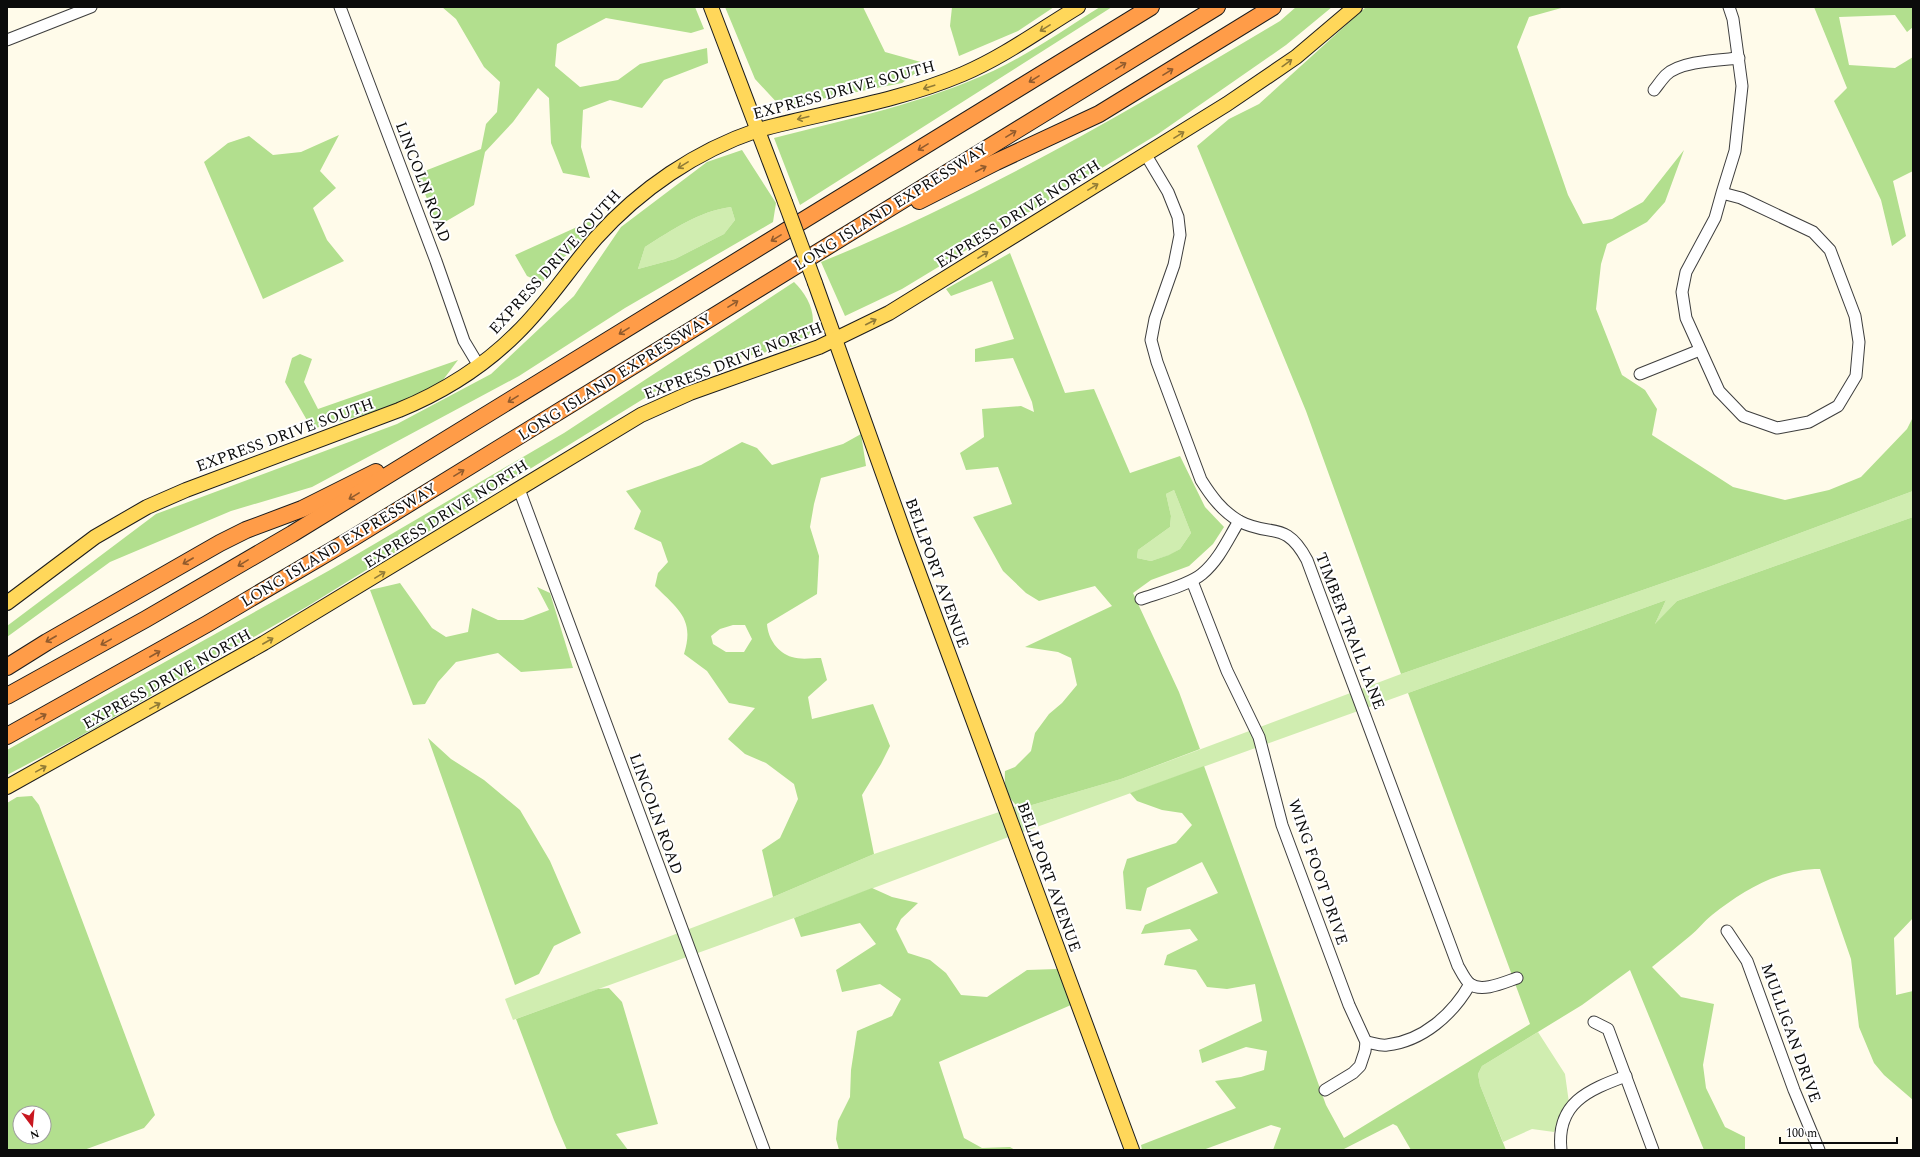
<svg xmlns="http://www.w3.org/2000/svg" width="1920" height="1157" font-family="Spectral,serif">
	<rect width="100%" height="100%" fill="#fffbea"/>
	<g fill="#d0edb0">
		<path d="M731,207L735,220L724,234L675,259L638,269L645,247C672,230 699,211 731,207Z"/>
		<path d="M1174,490L1191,533L1180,549L1170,555L1151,561L1137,558L1138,550L1170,527L1171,516L1166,494Z"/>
		<path d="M1913,491V517L1677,601L1654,626L1666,600L1006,838L794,918L513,1020L505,999L773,897L874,854L1017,806L1032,805L1121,779L1401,674L1709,567Z"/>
		<path d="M1538,1032L1565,1074L1569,1103L1554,1132L1532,1129L1503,1142L1480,1085L1478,1074L1482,1066Z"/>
	</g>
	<g fill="#b2df8e" fill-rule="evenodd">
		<path d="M442,7H695L704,29L691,33L606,18L557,44L555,66L580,87L618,80L640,64L707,48L708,63L664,80L642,108L610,100L583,110L581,147L590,178L563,173L551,143L549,98L538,88L513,122L485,152L474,205L438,226L417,174L481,149L486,124L497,112L500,82L484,67L456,19Z"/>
		<path d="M725,7H863L885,52L928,64L902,83L781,107L755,79Z"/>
		<path d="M952,7H1054L1018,31L959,56L950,26Z"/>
		<path d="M1100,7H1112L800,205L774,138C848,119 924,103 993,71C1031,53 1065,29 1100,7Z"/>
		<path d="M1296,7H1332L1286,45L1158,134L902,289L845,316L821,262C982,197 1132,109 1280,21Z"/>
		<path d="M1366,7H1565L1529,17L1517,47L1568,195L1583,224L1612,219L1643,202L1684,150L1665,202L1647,222L1607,244L1601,264L1596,309L1622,375L1645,390L1657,409L1652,435L1733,487L1785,500L1829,490L1861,477L1907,429L1913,417V491L1709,567L1401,674L1306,411L1197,146L1229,119L1259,104Z"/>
		<path d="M1814,7H1913V27L1907,32L1895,15L1839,17L1849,65L1895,68L1913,57V171L1893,181L1906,236L1892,246L1881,200L1834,101L1847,88Z"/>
		<path d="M339,135L320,171L336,188L313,208L327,240L344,261L263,299L204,162L228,143L249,136L273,155L301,152Z"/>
		<path d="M742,150L776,203L773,222L625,308L519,376L312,487L231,511L110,562L7,637V626L156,514L397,424L491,374L574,296L621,227L707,162ZM731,207L735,220L724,234L675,259L638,269L645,247C672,230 699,211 731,207Z"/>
		<path d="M597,218L586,236L554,267L542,283L527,276L515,255Z"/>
		<path d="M1010,253L1065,393L1094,389L1130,473L1180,456L1205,507L1224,527L1213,544L1189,566L1151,580L1133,593L1179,692L1200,749L1121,779L1032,805L1017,806C1006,795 1004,786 1005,771L1015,767L1031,751L1035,733L1049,714L1062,703L1077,685L1071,658L1058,652L1025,647L1112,606L1095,586L1039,601L1026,593L1003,571L973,517L1012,504L998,467L966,470L960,453L984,437L982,409L1021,406L1034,412L1032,402L1013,358L975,362V349L1014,339L992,281L951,296L946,289ZM1174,490L1191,533L1180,549L1169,555L1151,561L1137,558L1138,550L1170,527L1171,516L1166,494Z"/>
		<path d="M794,282C808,295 820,319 808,336C805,340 799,343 795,346L695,367L308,606L79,737L7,775V750L330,570L564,433Z"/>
		<path d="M300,354L312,359L304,382L318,409L458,360L440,384L384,409L312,429L285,382L292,358Z"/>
		<path d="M861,434L866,466L821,478L814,504L810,527L819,556L817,594L767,624C768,639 778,653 792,657C801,660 812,658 821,658L827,680L808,697L812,719L873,704L890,746L881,764L862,795L874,854L773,897L762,850L780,838L798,799L794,784L766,763L745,754L728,739L755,708L729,703L707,671L684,654C695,619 678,609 655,586L658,573L668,562L661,542L634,529L641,511L626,491L701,465L742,442L757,448L772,465L843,444ZM733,625H745L752,639L744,652H726L713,644L711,636L720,629Z"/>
		<path d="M1913,517V918L1894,938L1896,995L1913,991V1100L1884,1075L1874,1063L1859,1027L1851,959L1820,869C1778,869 1744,890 1712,915C1704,921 1698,930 1690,936C1677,947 1664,957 1652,967L1681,997L1714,1004L1703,1065L1706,1088L1725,1127L1745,1137V1150H1704L1630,970L1582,1005L1482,1066L1478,1074L1480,1085L1506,1150H1411L1397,1126L1393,1124L1342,1150H1273L1281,1128L1271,1125L1203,1150H1142L1141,1145L1236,1108L1215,1081L1241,1077L1264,1070L1267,1051L1246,1047L1202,1063L1199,1050L1262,1021L1255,984L1227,989L1207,987L1196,970L1164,965L1167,955L1198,940L1190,929L1141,934L1145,925L1218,893L1202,862L1147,888L1141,911L1126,909L1123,872L1127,859L1176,843L1192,825L1182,813L1162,810L1137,801L1130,793L1204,766L1326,1105L1344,1138L1530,1024L1408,693L1666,600L1655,624L1677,601Z"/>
		<path d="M400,583L432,628L446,637L468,632L472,608L498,620H523L549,610L537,587L550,593L573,668L521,672L498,653L456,662L438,682L425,704L413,705L370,590Z"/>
		<path d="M428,738L451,759L484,780L520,810L550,861L581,933L554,946L539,974L515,985Z"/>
		<path d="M32,796L39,805L155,1115L144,1128L84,1150H7V803L17,797ZM20,1113H44V1137H20Z"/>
		<path d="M872,888L892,897L918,903L901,919L896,929L908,953L930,960L946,973L961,995L987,997L1027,970L1057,969L1071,1005L939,1062L964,1138L982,1148L1010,1147L1015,1150H839L836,1139L838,1121L850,1097L851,1070L857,1031L892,1016L901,999L880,984L842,992L836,970L876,944L860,923L801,937L794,918Z"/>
		<path d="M609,988L622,1002L658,1124L616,1134L628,1150H567L554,1120L516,1019L598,989Z"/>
	</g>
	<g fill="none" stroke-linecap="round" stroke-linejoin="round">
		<defs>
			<g id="minor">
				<path d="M340,7L436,261L464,341L479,366"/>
				<path d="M7,40L91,7"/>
				<path d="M1654,90C1658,85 1662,79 1666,75C1680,61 1720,60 1739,58"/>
				<path d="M1146,155L1168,192L1178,217L1180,235L1174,265L1155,319L1151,340L1157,362L1201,480C1211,496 1222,511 1239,521C1271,538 1285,519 1307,560L1458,966C1461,971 1465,980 1470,984C1482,993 1505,982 1517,978"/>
				<path d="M1722,193L1741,198L1813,232L1830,250L1855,316L1859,342L1856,376L1838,406L1809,422L1777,428L1743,416L1719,391L1686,318L1682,292L1686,272L1715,218L1722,193L1735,151L1742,86L1733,19L1729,7"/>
				<path d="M1640,374L1700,350"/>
				<path d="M519,489L764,1150"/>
				<path d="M1192,581L1227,671L1259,737L1282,825L1349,1005L1366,1042L1365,1051L1360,1066L1353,1073L1325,1090"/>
				<path d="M1141,599C1158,593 1189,585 1202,574C1219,560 1228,539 1239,521"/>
				<path d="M1727,931L1747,961L1794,1090L1819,1150"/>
				<path d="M1594,1022L1608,1029L1653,1150"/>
				<path d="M1366,1042C1373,1043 1380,1046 1387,1045C1423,1041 1453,1014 1470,984"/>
				<path d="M1561,1150C1556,1103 1588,1090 1626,1076"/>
			</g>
			<g id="major">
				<path d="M711,7L785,202"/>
				<path d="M815,283L907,541L1132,1150"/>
				<path d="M7,603L95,537L147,507L186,490L399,410C443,392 483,367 517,333C547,304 569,269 596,238C640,189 696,151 758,130C825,112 897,102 963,74C1003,57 1040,30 1078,7"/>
				<path d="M7,787L264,643L641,415L690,393L819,347L889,313L1227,104L1296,57L1355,7"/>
			</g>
			<g id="highway">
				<path d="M919,201L996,162L1099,114L1273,7"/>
				<path d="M7,667L47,642L220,543L246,530L302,509L376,472"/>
				<path d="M7,696L146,619L292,534L1151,7"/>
				<path d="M7,736L207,624L353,538L1217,7"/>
			</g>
		</defs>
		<use href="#minor" stroke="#3e3e3e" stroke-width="13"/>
		<use href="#major" stroke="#1c1c1c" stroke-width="16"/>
		<use href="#highway" stroke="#1c1c1c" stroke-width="18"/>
		<use href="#minor" stroke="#fff" stroke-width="11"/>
		<use href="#major" stroke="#ffd75a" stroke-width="14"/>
		<use href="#highway" stroke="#ff9c48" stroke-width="16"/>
		<defs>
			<path id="major-bridge" d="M785,202L815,283"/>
		</defs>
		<use href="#major-bridge" stroke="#1c1c1c" stroke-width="16" stroke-linecap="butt"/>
		<use href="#major-bridge" stroke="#ffd75a" stroke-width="14"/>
	</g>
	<defs><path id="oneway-shaft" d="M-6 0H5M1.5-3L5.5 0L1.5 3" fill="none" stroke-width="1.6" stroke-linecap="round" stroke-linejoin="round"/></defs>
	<g stroke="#917b36">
		<use href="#oneway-shaft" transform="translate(1045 28) rotate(148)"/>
		<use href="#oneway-shaft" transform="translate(1287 63) rotate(-36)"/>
		<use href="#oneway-shaft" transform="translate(929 87) rotate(162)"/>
		<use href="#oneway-shaft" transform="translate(803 118) rotate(166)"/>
		<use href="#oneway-shaft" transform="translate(1179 135) rotate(-32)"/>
		<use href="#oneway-shaft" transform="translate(683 165) rotate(149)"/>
		<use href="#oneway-shaft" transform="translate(1093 187) rotate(-31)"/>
		<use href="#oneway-shaft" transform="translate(983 255) rotate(-32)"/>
		<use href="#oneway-shaft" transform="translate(871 322) rotate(-27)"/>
		<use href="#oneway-shaft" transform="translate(380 575) rotate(-31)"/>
		<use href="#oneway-shaft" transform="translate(268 641) rotate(-30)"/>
		<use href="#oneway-shaft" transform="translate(155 706) rotate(-29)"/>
		<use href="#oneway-shaft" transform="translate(41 769) rotate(-29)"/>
	</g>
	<g stroke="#915b2d">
		<use href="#oneway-shaft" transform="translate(1121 66) rotate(-32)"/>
		<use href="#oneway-shaft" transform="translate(1168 72) rotate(-32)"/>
		<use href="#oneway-shaft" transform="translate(1034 79) rotate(148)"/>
		<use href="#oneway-shaft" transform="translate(1011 134) rotate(-31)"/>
		<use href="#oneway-shaft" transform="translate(923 147) rotate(148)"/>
		<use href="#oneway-shaft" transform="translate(981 169) rotate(-27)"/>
		<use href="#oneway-shaft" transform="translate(776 238) rotate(148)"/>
		<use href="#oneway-shaft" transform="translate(733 304) rotate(-32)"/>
		<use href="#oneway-shaft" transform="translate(624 331) rotate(148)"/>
		<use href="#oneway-shaft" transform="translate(513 399) rotate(148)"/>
		<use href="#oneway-shaft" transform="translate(459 473) rotate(-31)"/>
		<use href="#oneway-shaft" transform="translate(354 496) rotate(149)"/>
		<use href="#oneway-shaft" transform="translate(188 561) rotate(150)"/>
		<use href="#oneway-shaft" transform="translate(243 563) rotate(149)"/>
		<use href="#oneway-shaft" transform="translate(51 639) rotate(150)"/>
		<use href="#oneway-shaft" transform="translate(106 642) rotate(151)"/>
		<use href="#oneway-shaft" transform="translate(155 654) rotate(-30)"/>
		<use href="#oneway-shaft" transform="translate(41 717) rotate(-29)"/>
	</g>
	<g text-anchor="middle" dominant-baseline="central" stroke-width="4" stroke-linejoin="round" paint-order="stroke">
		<g font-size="16" fill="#0b0b0b" stroke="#fff">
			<text transform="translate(844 90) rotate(-15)">EXPRESS DRIVE SOUTH</text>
			<text transform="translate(423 182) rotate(69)">LINCOLN ROAD</text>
			<text transform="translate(891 207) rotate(-32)">LONG ISLAND EXPRESSWAY</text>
			<text transform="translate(1018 214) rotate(-32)">EXPRESS DRIVE NORTH</text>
			<text transform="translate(555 262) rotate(-48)">EXPRESS DRIVE SOUTH</text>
			<text transform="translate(733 361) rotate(-21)">EXPRESS DRIVE NORTH</text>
			<text transform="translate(615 377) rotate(-32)">LONG ISLAND EXPRESSWAY</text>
			<text transform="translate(285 435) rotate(-20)">EXPRESS DRIVE SOUTH</text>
			<text transform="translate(446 514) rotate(-32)">EXPRESS DRIVE NORTH</text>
			<text transform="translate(339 545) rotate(-31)">LONG ISLAND EXPRESSWAY</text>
			<text transform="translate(937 573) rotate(70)">BELLPORT AVENUE</text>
			<text transform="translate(1350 631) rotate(69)">TIMBER TRAIL LANE</text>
			<text transform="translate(167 679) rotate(-29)">EXPRESS DRIVE NORTH</text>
			<text transform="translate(656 814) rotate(70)">LINCOLN ROAD</text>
			<text transform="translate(1318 872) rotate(71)">WING FOOT DRIVE</text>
			<text transform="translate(1049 877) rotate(70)">BELLPORT AVENUE</text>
			<text transform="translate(1791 1033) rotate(70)">MULLIGAN DRIVE</text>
		</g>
	</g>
	<rect width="1920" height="1157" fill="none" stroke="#0b0b0b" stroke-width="16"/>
	<g transform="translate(32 1125) rotate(164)"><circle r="19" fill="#ffffff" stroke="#9d9d9d"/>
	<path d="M0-3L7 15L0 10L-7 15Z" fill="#c8171f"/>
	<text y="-6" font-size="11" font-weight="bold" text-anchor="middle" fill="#0b0b0b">N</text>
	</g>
	<path d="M1780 1137v6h117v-6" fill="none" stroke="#0b0b0b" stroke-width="2"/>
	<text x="1786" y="1137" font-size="12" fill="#0b0b0b" stroke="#ffffff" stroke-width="3" paint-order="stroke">100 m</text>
</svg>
